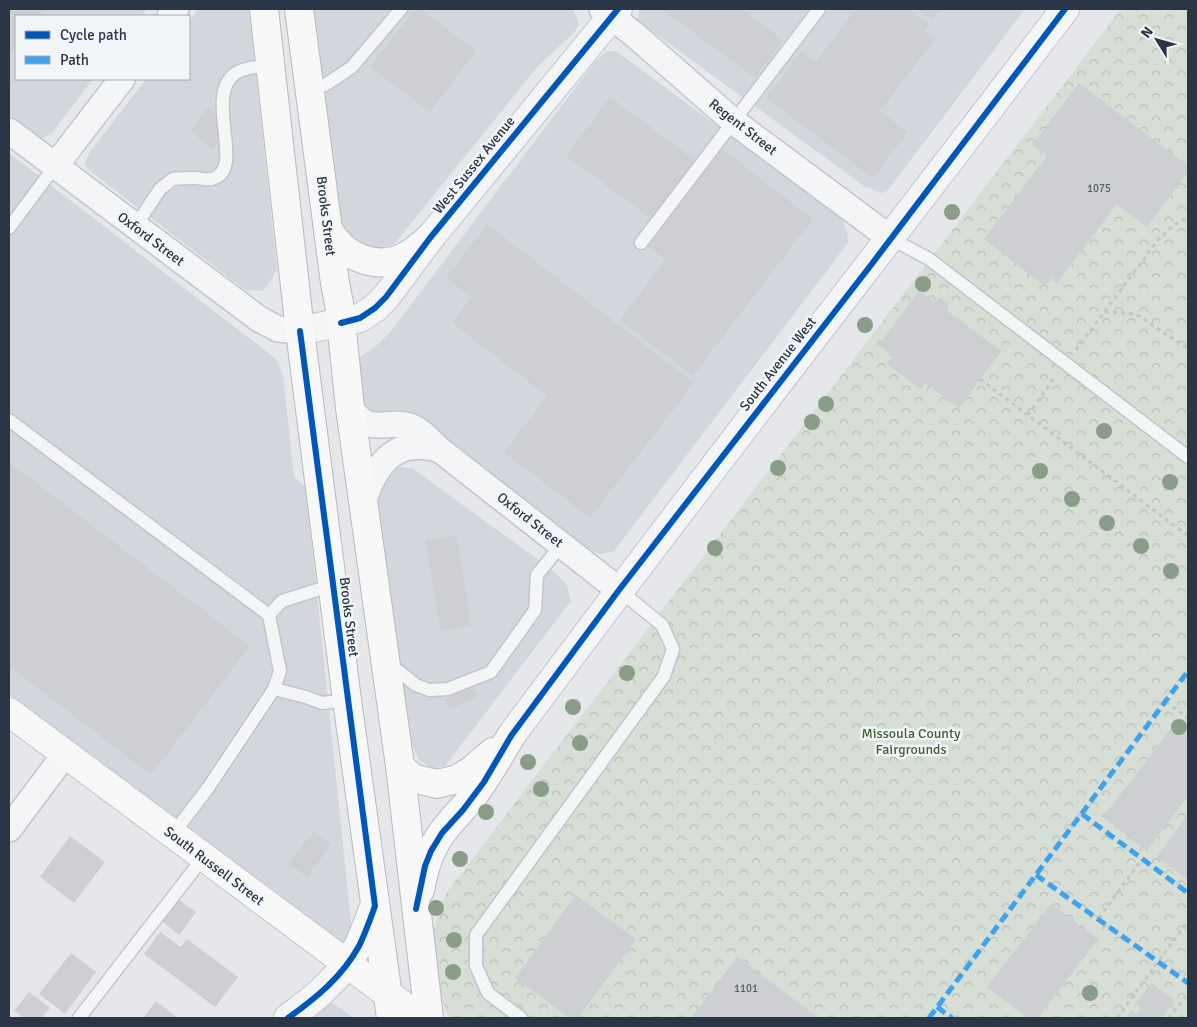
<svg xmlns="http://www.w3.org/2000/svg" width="1197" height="1027" font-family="Signika,sans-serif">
	<defs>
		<pattern id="park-crowns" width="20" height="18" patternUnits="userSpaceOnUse" patternTransform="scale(1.25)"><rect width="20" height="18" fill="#d6ded5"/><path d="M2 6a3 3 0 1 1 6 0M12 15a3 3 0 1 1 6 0" fill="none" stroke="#b8bfb8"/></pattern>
	</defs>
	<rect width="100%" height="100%" fill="#e5e7ea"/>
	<g fill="#d3d7dd">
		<path d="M9,9H147L141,16H16V79H93L52,133L40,140L9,122Z"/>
		<path d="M198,9H249L277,269L272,279L263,291L245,290L90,171L84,164L90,152L146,79H189V22Z"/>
		<path d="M309,9H573L579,24L574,33L538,66L395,243L377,250L368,251L344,232L337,213Z"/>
		<path d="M639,9H1025L888,190L882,193L864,186L638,21Z"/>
		<path d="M607,51H616L843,219L847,232L848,243L614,551L602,554L590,552L379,418L360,403L356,360L377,345L391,331L597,59Z"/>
		<path d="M9,153L276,359L283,375L294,477L306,488L352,931L348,944L340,946L9,695Z"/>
		<path d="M396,467L412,468L555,572L567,585L571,601L445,766L432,769L419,760L413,747L403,713L376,491Z"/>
		<path d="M333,1003L354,1018H304L317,1009Z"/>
	</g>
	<path fill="url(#park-crowns)" d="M1121,9H1188V1018H451L449,1017C436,987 427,958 435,926C438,914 443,903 447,892Z"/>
	<g fill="#cdcfd3">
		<path d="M9,9H44L38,16H16V46L9,56Z"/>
		<path d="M415,9H420L476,51L430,112L370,67Z"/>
		<path d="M662,9H742L783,40L755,78Z"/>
		<path d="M856,9H908L930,25L925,31L935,39L880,111L908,132L873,178L766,98L801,51L816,62Z"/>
		<path d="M917,9H941L932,20Z"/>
		<path d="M1079,83L1188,166V172L1147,227L1117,204L1057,283L1051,278L1045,286L984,239L1047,156L1032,145Z"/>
		<path d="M610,97L696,161L652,219L566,156Z"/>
		<path d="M208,108L215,114L219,141L213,149L190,131Z"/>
		<path d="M722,149L813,219L693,376L620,320L665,260L648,247Z"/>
		<path d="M487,224L694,383L590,518L504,452L547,396L452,323L472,297L446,278Z"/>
		<path d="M919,291L935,303L940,297L949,304L945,309L1001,351L959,408L925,383L921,389L887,364L893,356L879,345Z"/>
		<path d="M9,462L250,646L151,775L9,666Z"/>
		<path d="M457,535L471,626L440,631L425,540Z"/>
		<path d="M474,688L478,698L449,709L445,699Z"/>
		<path d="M1174,725L1188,736V796L1146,851L1103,817Z"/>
		<path d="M1188,814V880L1157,857Z"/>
		<path d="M313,832L331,844L308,877L288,864Z"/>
		<path d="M70,836L105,862L74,903L40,877Z"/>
		<path d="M576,895L636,939L578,1018H569L515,978Z"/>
		<path d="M179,900L196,912L179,935L163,922Z"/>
		<path d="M1051,904L1098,939L1038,1018H1028L987,987Z"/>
		<path d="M160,932L181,947L187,939L238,977L215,1007L144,954Z"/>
		<path d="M71,953L96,972L65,1014L39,994Z"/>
		<path d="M737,957L819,1018H691Z"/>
		<path d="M1151,983L1175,1001L1162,1018H1125L1132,1010L1137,1014L1142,1008L1135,1004Z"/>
		<path d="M29,992L50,1008L41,1018H24L14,1011Z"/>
		<path d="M156,1001L178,1018H143Z"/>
	</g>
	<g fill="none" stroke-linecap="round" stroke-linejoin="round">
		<defs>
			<g id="service">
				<path d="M310,87L325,85L352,67L401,9"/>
				<path d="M135,227L160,189L173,179C180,178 188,178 196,178C200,178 206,180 211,179C248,172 202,95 236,73C245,67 260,67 270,65"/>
				<path d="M9,228L55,166"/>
				<path d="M890,238L929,259L1188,457"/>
				<path d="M641,243L819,9"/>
				<path d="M9,420L269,615L280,671L274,689L208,788L173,834"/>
				<path d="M269,615L282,601L333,585"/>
				<path d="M387,662L416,685L429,690L448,689L491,672L535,610L537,575L561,545"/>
				<path d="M274,689L306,697L322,703L347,700"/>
				<path d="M79,1018L203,858"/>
				<path d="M521,1018L488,993L476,966V935L664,676L673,649L662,625L619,590"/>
			</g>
			<g id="minor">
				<path d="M602,9L636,36L733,121L890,238"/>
				<path d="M170,16L176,9"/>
				<path d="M9,131L259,319L278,329L300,331"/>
				<path d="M55,166L122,79"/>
				<path d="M350,408C371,437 385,419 410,426C422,430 431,443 440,450L619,590"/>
				<path d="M364,500C376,462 398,436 440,450"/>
				<path d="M9,829L65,754"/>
			</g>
			<g id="tertiary">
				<path d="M300,331L360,318L375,308L386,297L430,238L618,9"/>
				<path d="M511,736C692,491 881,252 1065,9"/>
				<path d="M288,1018C310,1002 329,987 346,965"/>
			</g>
			<path id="secondary" d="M9,712L420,1018"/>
			<g id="trunk">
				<path d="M264,9L300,331L347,700L391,1018"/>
				<path d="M299,9L335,283L339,303L350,408L400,766L429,1018"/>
				<path d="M328,229C344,258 378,272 408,255C416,250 423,244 430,238"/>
				<path d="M400,766L412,778L437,784L458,779L472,770L493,752"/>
				<path d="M420,890C424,870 429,850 442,833C451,820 464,808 474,795C488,776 499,756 511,736"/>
				<path d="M346,965L359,945L374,907"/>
			</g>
		</defs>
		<use href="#service" stroke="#c3c5c8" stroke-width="15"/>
		<use href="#minor" stroke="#c3c5c8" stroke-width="28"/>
		<use href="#tertiary" stroke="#c3c5c8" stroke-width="30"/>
		<use href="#secondary" stroke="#c3c5c8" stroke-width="30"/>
		<use href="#trunk" stroke="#b7babf" stroke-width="30"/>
		<g stroke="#c3c5ca" stroke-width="3" stroke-dasharray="4 4" stroke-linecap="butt">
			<path d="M1105,312L1136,314L1188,349"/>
			<path d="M1076,350L1158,240L1174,225L1188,217"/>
			<path d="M980,379L1188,536"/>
			<path d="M1028,415L1055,377"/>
			<path d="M1166,702L1188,718"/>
			<path d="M1099,918L1142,859"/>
			<path d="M1117,1018L1188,921"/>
			<path d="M1169,1018L1188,993"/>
		</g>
		<use href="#service" stroke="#f4f5f7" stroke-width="12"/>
		<use href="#minor" stroke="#f4f5f7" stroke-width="25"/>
		<use href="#tertiary" stroke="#f4f5f7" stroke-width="28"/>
		<use href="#secondary" stroke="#f8f8f8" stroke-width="28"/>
		<use href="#trunk" stroke="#f8f8f8" stroke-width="28"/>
		<g stroke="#3ea3ec" stroke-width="5" stroke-dasharray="10 5" stroke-linecap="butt">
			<path d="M1082,814L1188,893"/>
			<path d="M1036,875L1188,983"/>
			<path d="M937,1007L952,1018"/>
			<path d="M929,1018L1188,671"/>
		</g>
		<defs>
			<g id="cycleway">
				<path d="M341,323L360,318L375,308L386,297L430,238L618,9"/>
				<path d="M416,909L425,866L431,851L442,833L463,810L484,782L511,736L619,590L871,265L1065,9"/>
				<path d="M288,1018C316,998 342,977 359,946C365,934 370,920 375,906L300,331"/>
			</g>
		</defs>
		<use href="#cycleway" stroke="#f3f6f9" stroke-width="9"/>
		<use href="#cycleway" stroke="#0057b8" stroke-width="6"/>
	</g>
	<g fill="#8a9d88">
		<circle cx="952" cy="212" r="8"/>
		<circle cx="923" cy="284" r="8"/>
		<circle cx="865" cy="325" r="8"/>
		<circle cx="826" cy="404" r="8"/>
		<circle cx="812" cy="422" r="8"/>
		<circle cx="1104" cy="431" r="8"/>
		<circle cx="778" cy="468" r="8"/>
		<circle cx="1040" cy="471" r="8"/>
		<circle cx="1170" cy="482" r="8"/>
		<circle cx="1072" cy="499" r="8"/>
		<circle cx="1107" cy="523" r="8"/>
		<circle cx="1141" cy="546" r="8"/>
		<circle cx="715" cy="548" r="8"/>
		<circle cx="1171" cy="571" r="8"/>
		<circle cx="627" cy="673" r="8"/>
		<circle cx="573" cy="707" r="8"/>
		<circle cx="1179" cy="727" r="8"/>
		<circle cx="580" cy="743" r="8"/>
		<circle cx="528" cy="762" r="8"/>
		<circle cx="541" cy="789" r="8"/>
		<circle cx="486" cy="812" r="8"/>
		<circle cx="460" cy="859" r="8"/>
		<circle cx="436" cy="908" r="8"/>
		<circle cx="454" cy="940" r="8"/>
		<circle cx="453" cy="972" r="8"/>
		<circle cx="1090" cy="993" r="8"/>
	</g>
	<g text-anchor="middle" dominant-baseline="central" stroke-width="5" stroke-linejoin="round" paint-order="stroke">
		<g font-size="11" fill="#545c69">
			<text x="1099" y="188">1075</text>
			<text x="746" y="988">1101</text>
		</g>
		<g font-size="14" fill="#2a3545" stroke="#f3f6f9">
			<text transform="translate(743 127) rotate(38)">Regent Street</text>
			<text transform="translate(474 165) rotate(-51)">West Sussex Avenue</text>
			<text transform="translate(326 216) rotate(83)">Brooks Street</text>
			<text transform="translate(151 239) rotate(37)">Oxford Street</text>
			<text transform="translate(778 364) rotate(-52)">South Avenue West</text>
			<text transform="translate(530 520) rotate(38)">Oxford Street</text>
			<text transform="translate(349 617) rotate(83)">Brooks Street</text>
			<text transform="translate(214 866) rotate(37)">South Russell Street</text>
		</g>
		<g font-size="14" fill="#406137" stroke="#f3f6f9">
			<text x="911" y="733">Missoula County<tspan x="911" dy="16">Fairgrounds</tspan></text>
		</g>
	</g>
	<rect width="1197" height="1027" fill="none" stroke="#2a3545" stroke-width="20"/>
	<rect x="15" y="15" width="175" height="65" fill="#f3f6f9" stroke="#a3a9b1"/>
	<rect x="25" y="31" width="25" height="8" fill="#0057b8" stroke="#a3a9b1"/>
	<text x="60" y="40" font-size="15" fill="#2a3545">Cycle path</text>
	<rect x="25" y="56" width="25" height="8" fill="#3ea3ec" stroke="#a3a9b1"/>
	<text x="60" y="65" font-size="15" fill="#2a3545">Path</text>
	<g transform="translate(1157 40) rotate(307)" stroke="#f3f6f9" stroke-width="4" paint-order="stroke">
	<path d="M0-4L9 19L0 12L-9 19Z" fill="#2a3545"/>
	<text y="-8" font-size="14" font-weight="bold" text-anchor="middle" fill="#2a3545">N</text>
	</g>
</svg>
